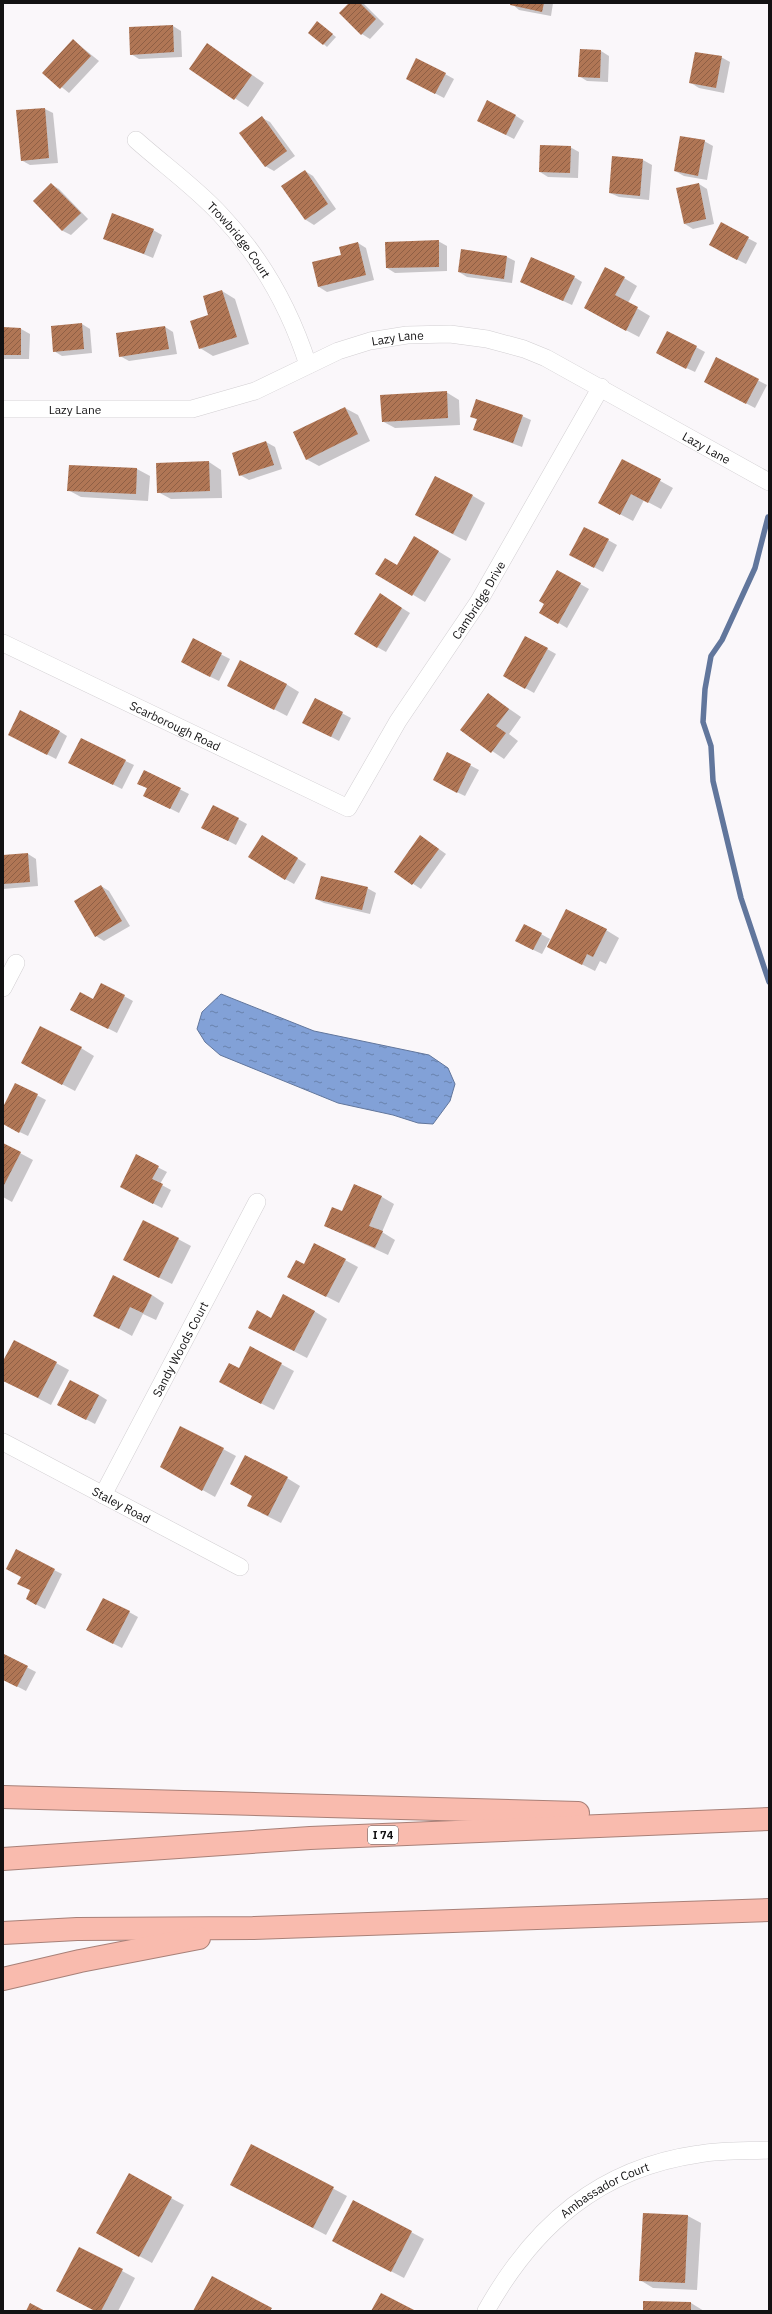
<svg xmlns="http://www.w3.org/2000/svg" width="772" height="2314" font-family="'IBM Plex Sans',sans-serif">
	<defs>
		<pattern id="water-ripples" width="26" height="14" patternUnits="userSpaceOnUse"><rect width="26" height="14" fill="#82a1d7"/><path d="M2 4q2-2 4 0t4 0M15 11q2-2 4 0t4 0" fill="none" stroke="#6982ad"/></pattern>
		<pattern id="building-hatch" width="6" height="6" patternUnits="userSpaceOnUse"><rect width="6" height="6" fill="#b07655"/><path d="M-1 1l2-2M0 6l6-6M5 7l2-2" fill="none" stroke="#8e5f45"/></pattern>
	</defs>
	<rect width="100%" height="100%" fill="#faf7fa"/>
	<path fill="url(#water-ripples)" stroke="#61769c" d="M221,994L314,1031L429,1055L448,1068L455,1084L450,1101L433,1124L418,1123L393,1115L338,1103L220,1055L205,1042L197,1029L202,1012Z"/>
	<g fill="#0003">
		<path d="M350,3H363L384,24L370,39L362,34Z"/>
		<path d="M511,3H553L551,16L519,10Z"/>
		<path d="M321,25L336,37L327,47L310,32Z"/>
		<path d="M173,26L181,31L182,57L139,59L131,54Z"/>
		<path d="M73,40L99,61L69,93L43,72Z"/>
		<path d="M208,45L264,83L248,107L191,69Z"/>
		<path d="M601,51L609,56L608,82L587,81L579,76Z"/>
		<path d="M721,57L730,62L724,93L699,88L691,83Z"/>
		<path d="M445,74L454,79L444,98L415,83Z"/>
		<path d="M45,109L53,113L58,163L30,165L21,160Z"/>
		<path d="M516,116L524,121L514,139L486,125Z"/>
		<path d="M262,118L270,122L295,156L274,171L265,166Z"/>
		<path d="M704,141L713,146L707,180L684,176L675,171Z"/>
		<path d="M570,147L579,152L578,178L548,177L540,172Z"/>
		<path d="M613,158L643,160L652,165L649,200L619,197L610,193Z"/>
		<path d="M305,171L313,176L336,209L314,225L306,220L283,186Z"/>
		<path d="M51,184L59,189L88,219L71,235L63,231L34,201Z"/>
		<path d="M699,184L707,189L714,224L693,229L685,224Z"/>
		<path d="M721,224L757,243L746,264L718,250Z"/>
		<path d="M153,230L162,235L153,258L104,238Z"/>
		<path d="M438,241L447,246V271L395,273L387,268Z"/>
		<path d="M358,243L366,248L374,280L327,292L319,287L342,256Z"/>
		<path d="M462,250L507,257L515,261L512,283L467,277L459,272Z"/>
		<path d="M574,277L582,282L572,305L521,282Z"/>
		<path d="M624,278L637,286L628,303L650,316L639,337L597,315Z"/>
		<path d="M222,291L235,299L249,344L213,356L200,348Z"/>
		<path d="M82,324L90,329L92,353L62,356L54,351Z"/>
		<path d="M165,327L173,332L177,354L129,361L120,356Z"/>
		<path d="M3,328L21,329L30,334L29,359H3Z"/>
		<path d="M668,332L705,352L695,372L665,358Z"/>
		<path d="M717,359L767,385L755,408L713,386Z"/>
		<path d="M446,392L459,400L460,425L395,428L382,421Z"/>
		<path d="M345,408L358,415L370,441L319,466L306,459Z"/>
		<path d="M471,416H522L531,420L522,447L474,429L478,420Z"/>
		<path d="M266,442L275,447L282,469L249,480L240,475Z"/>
		<path d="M622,460L673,488L661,509L644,500L633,521L612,510Z"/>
		<path d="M209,462L221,470L222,498L171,499L158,492Z"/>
		<rect x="3" y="465" width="1" height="20"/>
		<path d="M137,469L150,476L148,501L81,497L68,490Z"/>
		<path d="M473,496L485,503L466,541L429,522Z"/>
		<path d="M415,537L451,559L425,602L377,573L398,566Z"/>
		<path d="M608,540L617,545L603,572L579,559Z"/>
		<path d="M557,571L589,589L567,628L541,612Z"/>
		<path d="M389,600L410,613L386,652L377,647Z"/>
		<path d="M526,637L556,654L534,693L504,676Z"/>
		<path d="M193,640L230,659L219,681L190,667Z"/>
		<path d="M286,684L299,692L287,716L241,692Z"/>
		<path d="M488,694L521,717L509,734L518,741L504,759L461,730Z"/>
		<path d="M315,699L351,718L339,741L312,727Z"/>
		<path d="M59,731L67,736L56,759L17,739Z"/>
		<path d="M81,740L134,765L122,789L78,767Z"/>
		<path d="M447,753L479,770L465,796L442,785Z"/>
		<path d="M144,771L189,794L179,813L153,800L148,789L138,783Z"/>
		<path d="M214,806L247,824L236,845L211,832Z"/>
		<path d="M270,841L306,864L294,884L285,879Z"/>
		<path d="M429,842L446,854L421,889L395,872Z"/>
		<path d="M28,854L36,859L38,886L3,889V856Z"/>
		<path d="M101,886L109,891L130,926L104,941L96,936Z"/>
		<path d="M367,888L376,893L370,914L324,903L316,899Z"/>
		<path d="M606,930L619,938L606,964L600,961L595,971L548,947Z"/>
		<path d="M541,934L550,939L542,954L525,946Z"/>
		<path d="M102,984L133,1001L117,1033L80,1014L93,1000Z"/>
		<path d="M81,1048L94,1056L75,1091L35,1070Z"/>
		<path d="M16,1084L46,1100L28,1136L3,1124V1109Z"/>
		<path d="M3,1144L33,1160L12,1202L3,1197Z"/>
		<path d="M136,1156L167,1172L160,1184L171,1190L162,1208L129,1191Z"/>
		<path d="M382,1197L394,1204L382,1232L395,1240L388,1255L325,1226L342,1212Z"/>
		<path d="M178,1239L191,1246L172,1284L137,1267Z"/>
		<path d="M345,1260L358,1267L339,1303L300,1283L304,1265Z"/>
		<path d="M152,1295L164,1303L156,1320L143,1314L132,1336L94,1315Z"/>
		<path d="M314,1311L327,1319L307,1358L262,1335L272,1319Z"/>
		<path d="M251,1348L294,1371L274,1410L233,1389L239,1370Z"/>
		<path d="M3,1363H56L69,1370L51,1405L3,1380Z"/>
		<path d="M99,1395L107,1400L95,1424L66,1409Z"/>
		<path d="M223,1449L236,1456L215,1497L174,1474Z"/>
		<path d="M287,1478L300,1486L281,1523L261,1513Z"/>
		<path d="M54,1570L62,1574L45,1609L35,1604Z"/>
		<path d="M129,1612L138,1617L122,1648L96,1635Z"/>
		<path d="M5,1656L36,1672L26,1691L3,1679Z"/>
		<path d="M252,2145L347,2196L326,2235L244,2192Z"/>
		<path d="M171,2198L184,2205L152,2263L110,2240Z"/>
		<path d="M688,2216L701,2223L697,2290L653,2288L640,2280Z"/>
		<path d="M411,2232L424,2239L404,2278L333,2241Z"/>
		<path d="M80,2248L135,2278L118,2311H96Z"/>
		<path d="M644,2302L691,2303L704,2311H644Z"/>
	</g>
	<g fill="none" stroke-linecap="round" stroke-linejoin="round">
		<path stroke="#61769c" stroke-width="5.5" d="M768,517L755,568L722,640L711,656L705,689L703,722L711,746L713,781L741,898L769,982"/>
	</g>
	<g fill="url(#building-hatch)">
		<path d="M349,3H360L376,19L361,35L339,13Z"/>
		<path d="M510,3H544L542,12L510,5Z"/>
		<path d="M317,21L333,34L323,45L308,33Z"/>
		<path d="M173,25L174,52L130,55L129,27Z"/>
		<path d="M73,39L91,56L60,89L42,73Z"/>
		<path d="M207,43L252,75L234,100L189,69Z"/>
		<path d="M580,49L601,50L600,78L578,77Z"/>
		<path d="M695,52L722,56L716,88L689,83Z"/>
		<path d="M416,58L446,73L435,94L406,79Z"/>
		<path d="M487,100L516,115L506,135L477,121Z"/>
		<path d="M45,108L49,158L21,161L16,110Z"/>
		<path d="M262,116L287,151L265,167L239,133Z"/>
		<path d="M680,136L705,140L698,176L674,171Z"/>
		<path d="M540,145L571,146L570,173L539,172Z"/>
		<path d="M612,156L643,159L640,196L609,193Z"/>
		<path d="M305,170L328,204L305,220L281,186Z"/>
		<path d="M51,183L81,213L62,231L33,201Z"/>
		<path d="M699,183L706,219L684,224L676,188Z"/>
		<path d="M112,213L154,229L144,254L103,239Z"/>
		<path d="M721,222L749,237L737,260L709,245Z"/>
		<path d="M439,240V267L386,268L385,242Z"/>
		<path d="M358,242L366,275L318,287L312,262L341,255L339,247Z"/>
		<path d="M461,249L507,256L504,279L458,272Z"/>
		<path d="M531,257L575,276L563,301L520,282Z"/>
		<path d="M605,267L625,277L615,295L638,307L626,331L584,308Z"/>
		<path d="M222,290L237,337L199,349L190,321L208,315L203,296Z"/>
		<path d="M82,323L84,349L53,352L51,326Z"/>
		<path d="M165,326L169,349L119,357L116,333Z"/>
		<path d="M3,327L21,328V355H3Z"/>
		<path d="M667,331L697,346L686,369L656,353Z"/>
		<path d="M716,357L759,379L746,404L704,382Z"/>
		<path d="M447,391L448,418L382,422L380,395Z"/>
		<path d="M476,399L523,415L513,443L473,430L477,419L470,417Z"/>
		<path d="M345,407L358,434L306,460L293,432Z"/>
		<path d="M266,441L274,465L239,476L232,453Z"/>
		<path d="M622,459L661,479L648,503L631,494L620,515L598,503Z"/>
		<path d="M209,461L210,491L157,493L156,463Z"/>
		<path d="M69,465L137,468L136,494L67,491Z"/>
		<path d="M435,476L473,495L453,534L415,515Z"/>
		<path d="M584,527L609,539L594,568L569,555Z"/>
		<path d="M414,536L439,551L412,596L375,574L385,558L397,565Z"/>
		<path d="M557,570L581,583L558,624L539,613L544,604L539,601Z"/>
		<path d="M380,593L402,608L377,648L354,634Z"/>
		<path d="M525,636L548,648L525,689L503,676Z"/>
		<path d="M193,638L222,653L210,677L181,662Z"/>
		<path d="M240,660L287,684L274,710L227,686Z"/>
		<path d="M488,693L509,709L496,726L506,733L491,753L460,730Z"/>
		<path d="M315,698L343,712L331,737L302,723Z"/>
		<path d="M20,710L60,731L47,755L8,735Z"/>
		<path d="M81,738L126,760L113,785L68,763Z"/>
		<path d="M447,752L471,764L457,793L433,780Z"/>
		<path d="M144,770L181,788L170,809L143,796L147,788L137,784Z"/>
		<path d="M213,805L239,818L228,841L201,828Z"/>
		<path d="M262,835L298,858L285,880L248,857Z"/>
		<path d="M420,835L439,849L412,885L394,872Z"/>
		<path d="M28,853L30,882L3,884V855Z"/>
		<path d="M321,876L368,887L362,910L315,899Z"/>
		<path d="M101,885L122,921L95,937L74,901Z"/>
		<path d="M566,909L607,929L593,957L587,954L582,965L547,947Z"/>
		<path d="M524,924L542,933L533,950L515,941Z"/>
		<path d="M101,983L125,995L108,1029L70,1010L80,992L93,999Z"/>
		<path d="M40,1026L82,1047L62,1085L21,1063Z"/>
		<path d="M15,1083L38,1094L19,1133L3,1124V1107Z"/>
		<path d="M3,1143L21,1152L3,1187Z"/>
		<path d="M136,1154L159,1166L152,1179L163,1184L153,1204L120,1187Z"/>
		<path d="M354,1184L382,1196L369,1226L383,1231L375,1248L324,1226L332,1207L342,1211Z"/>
		<path d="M143,1220L179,1238L159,1278L123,1260Z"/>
		<path d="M314,1243L346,1259L326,1297L287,1277L296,1260L304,1264Z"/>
		<path d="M113,1275L152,1295L143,1313L130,1307L119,1329L93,1316Z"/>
		<path d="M283,1294L315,1311L294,1351L248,1328L257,1310L271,1318Z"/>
		<path d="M14,1340L57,1362L38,1398L3,1381V1361Z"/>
		<path d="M250,1346L282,1363L261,1404L219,1382L229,1363L239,1368Z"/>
		<path d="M70,1380L99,1395L86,1420L57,1405Z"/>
		<path d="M180,1426L224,1448L202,1491L160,1467Z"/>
		<path d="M245,1455L288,1477L268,1516L247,1506L252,1496L230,1484Z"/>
		<path d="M16,1549L55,1569L36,1605L26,1599L30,1590L17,1584L21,1577L6,1569Z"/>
		<path d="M103,1598L130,1611L113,1644L86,1630Z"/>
		<path d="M4,1654L28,1666L17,1687L3,1680Z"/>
		<path d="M251,2144L334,2187L313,2228L230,2185Z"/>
		<path d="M129,2173L172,2197L139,2257L96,2233Z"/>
		<path d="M353,2200L412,2231L391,2272L332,2241Z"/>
		<path d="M643,2213L688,2215L685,2283L639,2281Z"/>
		<path d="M79,2247L123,2269L101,2311H95L56,2291Z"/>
		<path d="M212,2276L272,2308L270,2311H193Z"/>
		<path d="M381,2293L416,2311H371Z"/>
		<path d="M643,2301L691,2302V2311H643Z"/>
		<path d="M30,2303L45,2311H26Z"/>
	</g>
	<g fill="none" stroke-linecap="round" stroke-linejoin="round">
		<defs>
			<g id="street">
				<path id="s1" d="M136,140C164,165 195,187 220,214C261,257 290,309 308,365"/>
				<path id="s2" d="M3,409H192L255,391L338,351L370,341L407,335L450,334L487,339L524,349L546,358L769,482"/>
				<path id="s3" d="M3,643L348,808L398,721L479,601L601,387"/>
				<path d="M3,988L16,963"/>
				<path id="s4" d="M3,1442L240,1567"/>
				<path id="s5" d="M103,1495L257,1202"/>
				<path id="s6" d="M486,2311C534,2225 600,2168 699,2154C722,2150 746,2151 769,2150"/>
			</g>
			<g id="highway">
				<path d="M3,1797L578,1813"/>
				<path d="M3,1859L310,1838L769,1819"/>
				<path d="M3,1933L77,1929L253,1928L769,1910"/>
				<path d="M3,1979L80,1961L199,1938"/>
			</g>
		</defs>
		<use href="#street" stroke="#d2cfd2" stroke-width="18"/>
		<use href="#highway" stroke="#a88078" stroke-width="24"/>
		<use href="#street" stroke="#fff" stroke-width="17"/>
		<use href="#highway" stroke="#f9bbae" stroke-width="22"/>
	</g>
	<g text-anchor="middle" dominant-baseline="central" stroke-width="3" stroke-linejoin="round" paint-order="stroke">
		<rect fill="#fff" stroke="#5a595a" stroke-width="1" x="368" y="1826" width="30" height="18" rx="3"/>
		<g font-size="11" font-weight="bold" fill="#131213">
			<text x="383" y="1835">I 74</text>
		</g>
		<g font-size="12" fill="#131213" stroke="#fff">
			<text stroke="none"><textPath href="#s1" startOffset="144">Trowbridge Court</textPath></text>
			<text stroke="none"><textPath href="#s2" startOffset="408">Lazy Lane</textPath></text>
			<text stroke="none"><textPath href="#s2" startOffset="72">Lazy Lane</textPath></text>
			<text stroke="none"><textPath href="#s2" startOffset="744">Lazy Lane</textPath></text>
			<text stroke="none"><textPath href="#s3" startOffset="628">Cambridge Drive</textPath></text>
			<text stroke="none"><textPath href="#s3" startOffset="191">Scarborough Road</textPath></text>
			<text stroke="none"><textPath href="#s5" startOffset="165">Sandy Woods Court</textPath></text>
			<text stroke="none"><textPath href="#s4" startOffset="134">Staley Road</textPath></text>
			<text stroke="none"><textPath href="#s6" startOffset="173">Ambassador Court</textPath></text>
		</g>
	</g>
	<rect width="772" height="2314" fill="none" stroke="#131213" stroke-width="8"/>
</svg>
